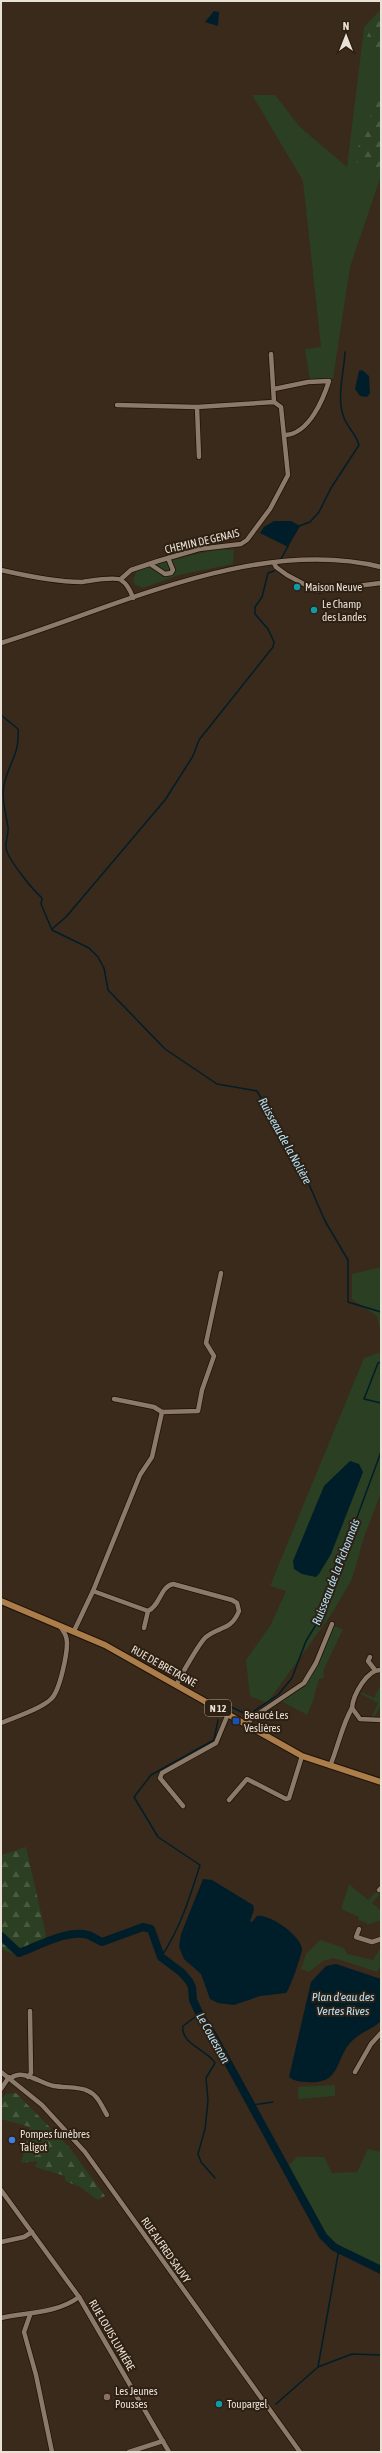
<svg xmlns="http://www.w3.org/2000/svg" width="382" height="2453" font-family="'Asap Condensed',sans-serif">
	<defs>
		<pattern id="forest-firs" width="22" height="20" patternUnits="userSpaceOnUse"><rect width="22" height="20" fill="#2b3f22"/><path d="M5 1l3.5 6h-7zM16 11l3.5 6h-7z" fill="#4a5a41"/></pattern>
	</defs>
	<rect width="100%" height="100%" fill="#392a1b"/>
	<g fill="#2b3f22">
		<path d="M381,9V176L350,267L333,379L310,380L305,349L321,347L303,181L252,95H275L300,127L347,167L364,27Z"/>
		<path d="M218,549L234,550L233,564L179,575L143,588L135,585L133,580L136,572L163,562Z"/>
		<path d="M381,1267V1335L377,1316L352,1299V1274Z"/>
		<path d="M381,1352V1493L365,1534L352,1579L331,1615L267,1703L250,1696L246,1660L270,1626L286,1591L270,1586L364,1358Z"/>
		<path d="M334,1626L343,1629L323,1671L324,1678L319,1679L313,1701L307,1715L281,1701C315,1681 320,1660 334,1626Z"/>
		<path d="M381,1684V1705L375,1716H372L378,1703L361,1694L362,1692L374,1698Z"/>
		<path d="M349,1884L368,1900L378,1890L381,1893L372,1903L381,1911V1920L367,1925V1923L358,1920L359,1917L341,1909Z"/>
		<path d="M320,1940L344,1948L347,1954L373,1960L381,1947V1964L377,1972L334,1958L323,1961L309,1972L301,1969L306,1954Z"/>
		<path d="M335,2085V2096L298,2099V2087Z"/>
		<path d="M368,2149L381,2152V2274L323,2234L288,2166L297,2157H324L332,2173L357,2172Z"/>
	</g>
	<g fill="url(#forest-firs)">
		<path d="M381,16V51L379,52L365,42L371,27Z"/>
		<path d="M381,89V163L377,173L353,160Z"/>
		<path d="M26,1847L46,1935L43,1947L16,1955L1,1949V1855Z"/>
		<path d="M16,2093L69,2147L105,2196L98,2200L80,2187L65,2181V2176L35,2167L37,2161L21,2163L30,2127L1,2119V2099L6,2094Z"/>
	</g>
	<g fill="#001d2a">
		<path d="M214,11L219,12L218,26L205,22Z"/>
		<path d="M362,370L369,376L370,393L367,397L360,396L355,389L359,371Z"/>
		<path d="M274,521H291L300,526L288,547L260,533L264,527Z"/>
		<path d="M350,1461L359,1464L363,1472L331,1554L319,1574L316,1577L302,1574L294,1569L293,1561L324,1486Z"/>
		<path d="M203,1879L212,1880L253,1905L254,1910L250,1921L252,1922L257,1916C270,1914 300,1935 302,1949C302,1954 290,1989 286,1993L260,1996L234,2005L218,2003L210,1999L201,1974L184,1959L179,1947L181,1934Z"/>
		<path d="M336,1964L381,1979V2021C373,2029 361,2032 353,2040C334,2057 343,2085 307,2082C300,2082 294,2081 289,2077L311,1982L326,1966Z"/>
	</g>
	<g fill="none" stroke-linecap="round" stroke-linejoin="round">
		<g stroke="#001d2a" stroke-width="1.5">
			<path d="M299,526L310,522L319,512L331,488L359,445C356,434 348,428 344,418C336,397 344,374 345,352"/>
			<path d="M281,559L288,546"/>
			<path d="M1,715L18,729C20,754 9,762 4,785C1,798 6,814 8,827C9,834 5,842 6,848C8,860 33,890 42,898L41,904L52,930L89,948L98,957L104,968L108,990L165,1049L217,1084L257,1091L301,1166L325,1221L348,1260V1302L381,1312"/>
			<path d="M52,929L66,917L165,800L193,756L199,740L273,647L274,642L268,629L255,614V607L262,597L268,573L274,571"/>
			<path d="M381,1362L378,1363L364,1399L381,1403"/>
			<path d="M224,1708L227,1705L248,1715L278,1695L292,1678L306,1641L320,1618L381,1452"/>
			<path d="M161,1957C180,1929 190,1897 200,1865L158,1837L134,1797L151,1775L214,1740L218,1720"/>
			<path d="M199,2014L183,2026C180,2044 208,2050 215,2063L206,2078L208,2101L205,2129L198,2154L201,2162L215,2178"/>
			<path d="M252,2105L273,2102"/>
			<path d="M318,2367L352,2354L381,2355"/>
			<path d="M276,2404L318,2367L339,2249"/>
		</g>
		<path stroke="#001d2a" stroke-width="8" d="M1,1936L19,1953C38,1946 68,1929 88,1935C92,1936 97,1940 102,1942L143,1927L151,1929L161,1957L181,1972L189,1981L192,1987L193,2000L200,2015L214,2037L323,2236L334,2247L381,2270"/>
		<defs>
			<g id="minor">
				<path d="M271,354L274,402"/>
				<path d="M274,389L308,382L329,381C323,400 309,433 286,435"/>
				<path d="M117,405L197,407"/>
				<path d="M274,563L276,567L287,575L317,591L381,583"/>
				<path d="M150,564L165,574L171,573L173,570L168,558"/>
				<path d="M1,570C27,576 55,582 81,582C90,581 115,576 121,580C127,584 131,592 133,598"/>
				<path d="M121,579L131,570L158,561L199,549L241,544L247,540L270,509L288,475L281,407L274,402L197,407L199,457"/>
				<path d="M1,643C117,607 258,536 381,567"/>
				<path d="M114,1399L154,1407L162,1412"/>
				<path d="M93,1591L140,1475L152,1457L162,1412L198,1411L202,1390L214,1356L206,1343L221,1273"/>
				<path d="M144,1628L148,1611"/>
				<path d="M74,1631L93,1591L148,1611C160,1606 160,1587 173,1584L232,1600L237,1603L239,1611C231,1631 219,1626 206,1637C200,1642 181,1675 177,1684"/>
				<path d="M370,1657L368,1661L375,1670"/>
				<path d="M381,1670C367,1669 353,1695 352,1708L360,1719L381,1720"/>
				<path d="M1,1723C15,1717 41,1709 51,1699C60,1691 67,1654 67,1643C67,1636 64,1632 60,1626"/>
				<path d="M247,1725L252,1718L304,1683L316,1663L332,1624"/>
				<path d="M330,1766C338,1747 342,1725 352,1708"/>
				<path d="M229,1800L247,1779L286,1799L289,1798L302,1756"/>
				<path d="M183,1806L160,1778L162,1773L216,1743L228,1714"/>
				<path d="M379,1890L381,1888"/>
				<path d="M359,1929L356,1937L372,1942L381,1939"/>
				<path d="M1,2072L42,2105L85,2152L300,2452"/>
				<path d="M355,2072L371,2044L381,2033"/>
				<path d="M28,2077L31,2073L30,2011"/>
				<path d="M11,2078C23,2068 41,2084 54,2086C65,2088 79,2086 88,2091C98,2095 102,2107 107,2115"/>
				<path d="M1,2089L9,2077"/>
				<path d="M1,2190L79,2297L169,2452"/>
				<path d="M1,2242L24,2237L32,2232"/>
				<path d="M30,2315L24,2332L36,2375L52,2452"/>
				<path d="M1,2318C27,2312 56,2314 79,2297"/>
				<path d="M129,2452L163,2441"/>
			</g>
			<path id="major" d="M1,1601L105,1645L302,1756L381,1782"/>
		</defs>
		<use href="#minor" stroke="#201205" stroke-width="6"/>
		<use href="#major" stroke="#201205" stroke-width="8"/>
		<use href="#minor" stroke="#8b7a69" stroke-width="4.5"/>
		<use href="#major" stroke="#aa7d4b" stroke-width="6"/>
	</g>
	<g fill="#0f9aa8" stroke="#2e2012" stroke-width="1.5">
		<circle cx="297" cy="587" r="4"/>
		<circle cx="314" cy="610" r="4"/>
		<circle cx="219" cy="2404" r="4"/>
	</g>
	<rect fill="#1a4fb4" stroke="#2e2012" stroke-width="1.5" x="232" y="1717" width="8" height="8" rx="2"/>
	<circle fill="#3f7fe0" stroke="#2e2012" stroke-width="1.5" cx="12" cy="2140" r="4"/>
	<circle fill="#8d6e63" stroke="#2e2012" stroke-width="1.5" cx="107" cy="2397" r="4"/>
	<g text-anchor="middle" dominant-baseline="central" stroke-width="4" stroke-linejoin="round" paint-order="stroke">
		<rect fill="#2e2012" stroke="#b1a69b" stroke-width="1" x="205" y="1700" width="26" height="16" rx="3"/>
		<g font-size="10" font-weight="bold" fill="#e9e0d6">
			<text x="218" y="1708">N 12</text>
		</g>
		<g font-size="11" fill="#e9e0d6" stroke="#2e2012">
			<text transform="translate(202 541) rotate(-13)">CHEMIN DE GENAIS</text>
			<text transform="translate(164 1666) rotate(29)">RUE DE BRETAGNE</text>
			<text transform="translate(166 2250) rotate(55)">RUE ALFRED SAUVY</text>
			<text transform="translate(112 2335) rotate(60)">RUE LOUIS LUMIÈRE</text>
		</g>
		<g font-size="11" fill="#e9e0d6" stroke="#2e2012" text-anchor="start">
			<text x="305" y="587">Maison Neuve</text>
			<text x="322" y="604">Le Champ<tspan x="322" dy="13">des Landes</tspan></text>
			<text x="244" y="1715">Beaucé Les<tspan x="244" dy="13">Veslières</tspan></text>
			<text x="20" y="2134">Pompes funèbres<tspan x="20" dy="13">Taligot</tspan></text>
			<text x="115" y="2391">Les Jeunes<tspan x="115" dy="13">Pousses</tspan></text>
			<text x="227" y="2404">Toupargel</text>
		</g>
		<g font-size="12" font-style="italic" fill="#b1e3fc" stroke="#2e2012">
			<text transform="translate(285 1141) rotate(61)">Ruisseau de la Nolière</text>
			<text transform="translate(336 1572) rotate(-69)">Ruisseau de la Pichonnais</text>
			<text x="343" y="1997">Plan d'eau des<tspan x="343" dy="14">Vertes Rives</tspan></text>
			<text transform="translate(213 2038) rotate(61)">Le Couesnon</text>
		</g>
	</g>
	<rect width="382" height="2453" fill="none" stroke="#e9e0d6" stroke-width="4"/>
	<g transform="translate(346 36)" stroke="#2e2012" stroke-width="3" paint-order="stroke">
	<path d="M0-3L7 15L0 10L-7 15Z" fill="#e9e0d6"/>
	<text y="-6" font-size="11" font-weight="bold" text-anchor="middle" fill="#e9e0d6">N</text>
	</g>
</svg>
